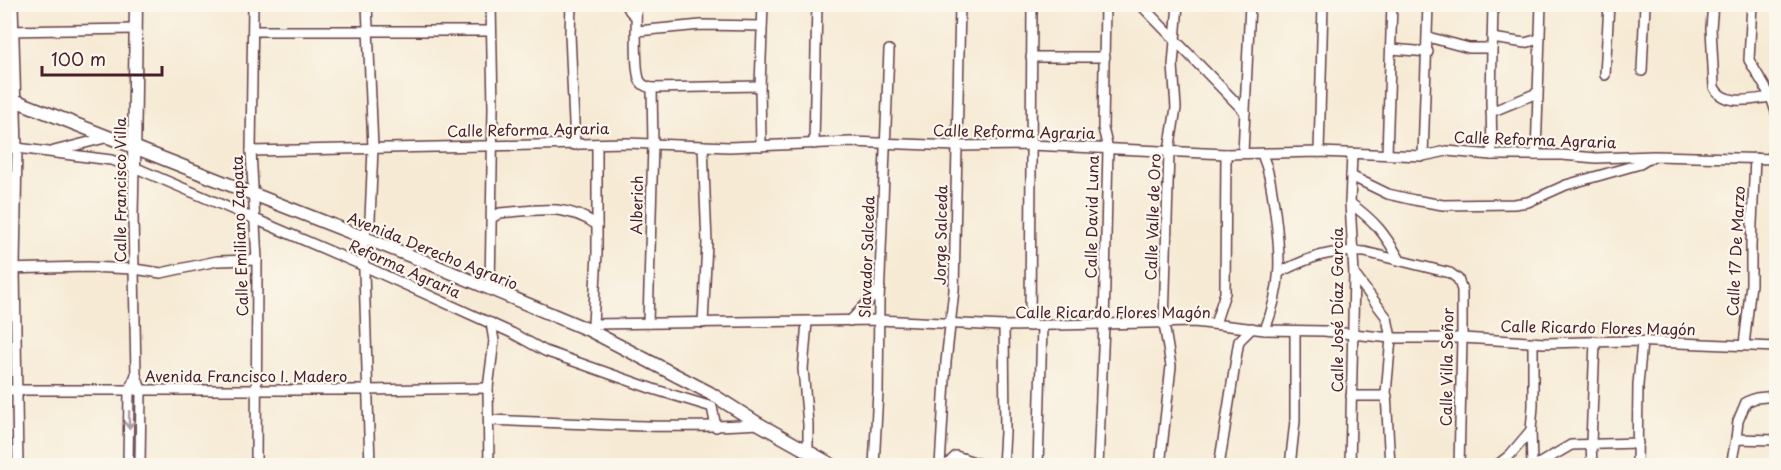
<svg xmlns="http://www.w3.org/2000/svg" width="1781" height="470" font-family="'Playpen Sans',sans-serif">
	<rect width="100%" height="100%" fill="#fbf7ec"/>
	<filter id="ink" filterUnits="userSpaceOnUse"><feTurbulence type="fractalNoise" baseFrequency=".0167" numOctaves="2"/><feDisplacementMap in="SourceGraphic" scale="12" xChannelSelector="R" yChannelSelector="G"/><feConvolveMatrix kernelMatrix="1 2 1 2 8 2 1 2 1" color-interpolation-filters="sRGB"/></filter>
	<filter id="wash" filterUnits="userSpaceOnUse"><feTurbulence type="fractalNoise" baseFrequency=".008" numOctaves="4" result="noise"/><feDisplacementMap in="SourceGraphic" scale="24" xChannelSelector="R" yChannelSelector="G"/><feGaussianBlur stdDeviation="1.35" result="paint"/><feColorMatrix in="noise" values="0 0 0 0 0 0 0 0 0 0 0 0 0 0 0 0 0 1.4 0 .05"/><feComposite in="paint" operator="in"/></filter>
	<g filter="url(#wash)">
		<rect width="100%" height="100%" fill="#f6ead4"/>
	</g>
	<g filter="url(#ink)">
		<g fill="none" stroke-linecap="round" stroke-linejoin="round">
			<defs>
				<g id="minor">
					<path d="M13,4L17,148L15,269L18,466"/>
					<path d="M253,4L251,151L257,260L256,466"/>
					<path d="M367,4L373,148L370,219L363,239L370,466"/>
					<path d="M571,4L570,34L575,145"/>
					<path d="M626,4L630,11L636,17"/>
					<path d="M636,4C637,20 634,70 640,81C643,86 647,87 652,88L760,86"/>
					<path d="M1140,4L1245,112"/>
					<path d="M1713,4L1711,28L1714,87C1723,107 1754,99 1771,97"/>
					<path d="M1752,4L1749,60L1771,97L1776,112"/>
					<path d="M4,31L136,29"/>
					<path d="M253,31H490"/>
					<path d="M637,31L701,25L762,26"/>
					<path d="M1428,37L1469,48H1492"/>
					<path d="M1492,38L1525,43L1539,39"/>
					<path d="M1392,49L1428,52"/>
					<path d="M1031,57H1105"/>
					<path d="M1642,71L1645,4"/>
					<path d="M1605,75L1609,4"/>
					<path d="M1491,112L1537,93"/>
					<path d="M814,144L817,4"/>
					<path d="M703,146L707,243L703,323"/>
					<path d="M761,146L760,86L763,4"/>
					<path d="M4,148H17L111,160L134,167L364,266L512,333L545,351L653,389L712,407L716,427"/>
					<path d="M54,151L109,137"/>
					<path d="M251,151L627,143L729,147L851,142L957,146L1030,145L1226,154L1319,152L1423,156L1447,151L1492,155H1562L1596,158L1654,156L1776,159"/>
					<path d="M1319,152L1323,4"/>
					<path d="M1243,153L1250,4"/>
					<path d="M1262,154C1270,173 1272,191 1275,212C1281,258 1282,285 1265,330"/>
					<path d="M1387,154L1392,4"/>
					<path d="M1492,155L1491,98L1493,4"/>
					<path d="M1536,155L1541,4"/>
					<path d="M1423,156L1428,4"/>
					<path d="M1772,159L1776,141"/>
					<path d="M134,167L133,216L136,375L141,390L140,466"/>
					<path d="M1351,176L1388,194L1414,200L1443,205L1514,204L1528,202L1566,185L1640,164L1650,158"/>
					<path d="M1350,203C1376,222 1384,233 1400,260"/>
					<path d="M492,218L500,213C536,210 566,203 597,225"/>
					<path d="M4,269L88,267L134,269L161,273L217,261L257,260"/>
					<path d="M1280,272C1310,257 1332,249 1365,252L1450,273L1458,279L1462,290V338L1459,466"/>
					<path d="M1354,274L1387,318L1391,338L1386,393L1390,466"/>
					<path d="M490,288L493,108L491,4"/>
					<path d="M850,321L880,289"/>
					<path d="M807,322L803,369L808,424V452"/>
					<path d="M648,323L653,144L652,88"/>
					<path d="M593,324L878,320L1004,326L1194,322L1265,330L1324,331L1391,338H1462L1544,343L1630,341L1776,347"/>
					<path d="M1215,324L1225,293L1226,154"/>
					<path d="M1030,326L1032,4"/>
					<path d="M590,329L593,324L597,253V144"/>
					<path d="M1744,345L1751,284V245L1755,158"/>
					<path d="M4,390H366L488,388"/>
					<path d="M1351,396H1387"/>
					<path d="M489,420C579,423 669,430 759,424"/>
					<path d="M1736,439L1738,421L1746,402L1756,398L1776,396"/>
					<path d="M128,466L129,390L136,375"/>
					<path d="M489,466L488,388L494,341L491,323"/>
					<path d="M874,466L878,391L879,301L889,50"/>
					<path d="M940,466L946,362L954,290L960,4"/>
					<path d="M946,466L956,456L986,466"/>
					<path d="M1003,466L1005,432L1004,326"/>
					<path d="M1038,466L1042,326"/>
					<path d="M1098,466L1104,325L1108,149L1103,128L1105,4"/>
					<path d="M1160,466L1171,366L1164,324L1169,151L1176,108L1173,65L1178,4"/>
					<path d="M1219,466L1238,346L1239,341L1252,328"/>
					<path d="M1290,466L1295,421V331"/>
					<path d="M1350,466L1354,274L1350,203L1352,154"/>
					<path d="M1496,466L1510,455L1531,430"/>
					<path d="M1532,466L1531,430L1533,406V342"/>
					<path d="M1535,466L1571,445L1638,443"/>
					<path d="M1592,466L1591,443L1595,341"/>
					<path d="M1637,466L1638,385L1642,342"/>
					<path d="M1731,466L1736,439L1776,440"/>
				</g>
				<g id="tertiary">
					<path d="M4,96L431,264L589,330L710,393L759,424L834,466"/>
					<path d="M134,167L136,4"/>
				</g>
			</defs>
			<use href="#minor" stroke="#643d44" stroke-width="12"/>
			<use href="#tertiary" stroke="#643d44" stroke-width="15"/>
			<use href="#minor" stroke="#fff" stroke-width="9"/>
			<use href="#tertiary" stroke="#fff" stroke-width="12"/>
		</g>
		<defs><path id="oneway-shaft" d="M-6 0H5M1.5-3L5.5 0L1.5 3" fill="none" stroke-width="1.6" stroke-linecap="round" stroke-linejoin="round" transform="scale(1.5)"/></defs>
		<use stroke="#ae9aa0" href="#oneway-shaft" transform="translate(129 420) rotate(91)"/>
	</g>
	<g text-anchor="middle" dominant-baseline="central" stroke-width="4.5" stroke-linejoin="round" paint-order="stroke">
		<g font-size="15" fill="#4a1f2b" stroke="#fbf7ec">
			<text transform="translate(528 129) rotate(-1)">Calle Reforma Agraria</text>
			<text transform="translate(1014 131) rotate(1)">Calle Reforma Agraria</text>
			<text transform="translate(1535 139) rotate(2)">Calle Reforma Agraria</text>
			<text transform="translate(119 190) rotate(-90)">Calle Francisco Villa</text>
			<text transform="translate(636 205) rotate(-89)">Alberich</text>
			<text transform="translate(1091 217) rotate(-89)">Calle David Luna</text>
			<text transform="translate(1152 217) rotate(-88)">Calle Valle de Oro</text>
			<text transform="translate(940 235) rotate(-89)">Jorge Salceda</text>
			<text transform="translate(239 236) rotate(-92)">Calle Emiliano Zapata</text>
			<text transform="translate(433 250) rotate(22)">Avenida Derecho Agrario</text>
			<text transform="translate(1735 251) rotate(-87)">Calle 17 De Marzo</text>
			<text transform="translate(866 257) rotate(-88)">Slavador Salceda</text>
			<text transform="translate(405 268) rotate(24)">Reforma Agraria</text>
			<text transform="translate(1336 310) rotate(-90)">Calle José Díaz García</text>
			<text x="1113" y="311">Calle Ricardo Flores Magón</text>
			<text transform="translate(1598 327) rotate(1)">Calle Ricardo Flores Magón</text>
			<text transform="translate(1446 367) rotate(-89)">Calle Villa Señor</text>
			<text x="246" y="375">Avenida Francisco I. Madero</text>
		</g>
	</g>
	<rect width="1781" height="470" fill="none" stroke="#fbf7ec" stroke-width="24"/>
	<path d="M42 66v9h120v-9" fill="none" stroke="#4a1f2b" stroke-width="3"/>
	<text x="51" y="66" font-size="18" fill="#4a1f2b" stroke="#fbf7ec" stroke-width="4.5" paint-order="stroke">100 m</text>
</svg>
